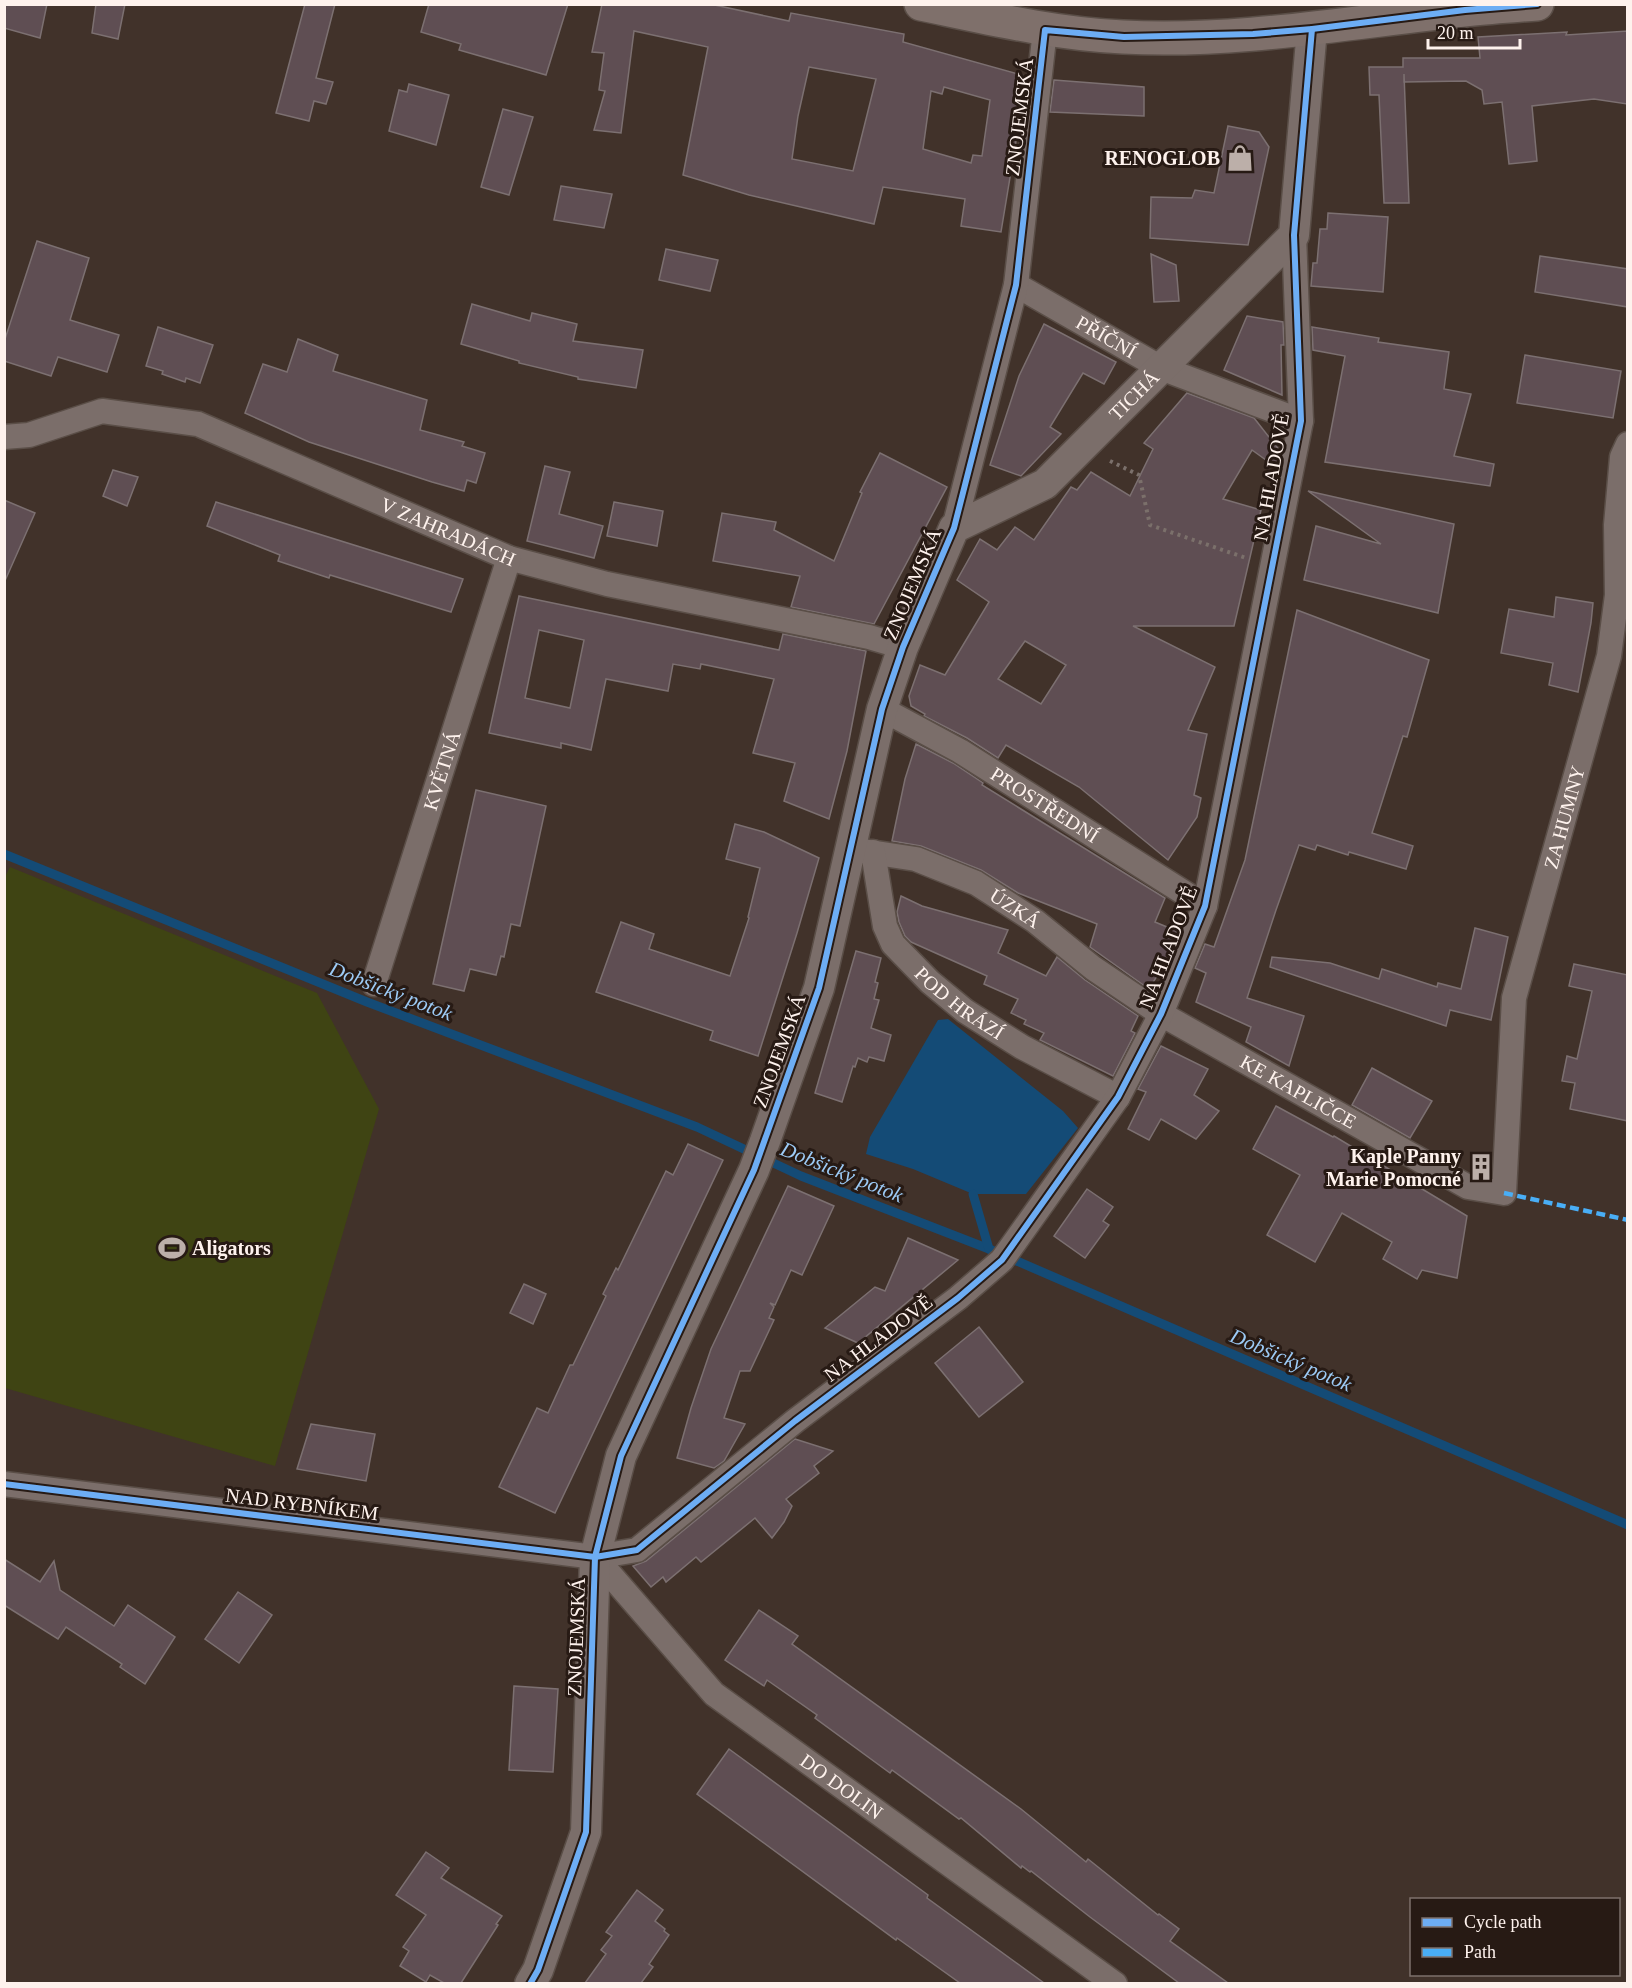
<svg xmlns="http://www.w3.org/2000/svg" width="1632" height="1988" font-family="Georgia,serif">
	<rect width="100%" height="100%" fill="#41322a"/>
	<path fill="#3f4413" d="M10,867L317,993L379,1109L275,1466L5,1388L4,879Z"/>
	<path fill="#144b76" d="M948,1019L1063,1111L1078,1128L1026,1194H973L913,1169L866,1154L870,1137L938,1020Z"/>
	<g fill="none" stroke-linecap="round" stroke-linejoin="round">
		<g stroke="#144b76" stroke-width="9">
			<path d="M4,854L367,1002L697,1127L801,1176L989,1249L1628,1525"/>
			<path d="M973,1194L989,1249"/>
		</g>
	</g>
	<g fill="#5f4e53" stroke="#7c7071" stroke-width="1.5" fill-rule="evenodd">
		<path d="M4,4H47L40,38L4,28Z"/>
		<path d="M96,4H125L118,39L92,33Z"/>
		<path d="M305,4H335L316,78L333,82L326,104L314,101L309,121L276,113Z"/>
		<path d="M429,4H568L546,75L459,50L461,44L421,32Z"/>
		<path d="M602,4H710L789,21L791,13L904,34L903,42L1025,76L1021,111L1001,232L961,226L965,199L883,187L874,224L749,195L683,175L708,47L634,31L621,133L594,130L605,91L599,90L604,53L592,52ZM809,67L876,79L853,171L792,159L798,116ZM944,87L990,100L982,156L973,155L971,163L923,149L931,91L942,94Z"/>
		<path d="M1628,31L1627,104L1594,99L1532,106L1537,161L1509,164L1502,102L1484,104L1482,90L1466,81L1404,82V74L1409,203H1384L1379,95H1370L1369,67H1403V58H1480L1478,37L1567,32L1566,35Z"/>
		<path d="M1054,80L1144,87V116L1050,112Z"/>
		<path d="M409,84L449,95L436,145L389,131L399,90L407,92Z"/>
		<path d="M503,109L533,117L509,195L481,187Z"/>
		<path d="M1228,126L1259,132L1269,147L1248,245L1150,238L1151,197L1192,198L1195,190L1214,193Z"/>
		<path d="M561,186L612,194L604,228L554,220Z"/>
		<path d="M1328,213L1388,217L1383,292L1311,286L1313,263H1317L1320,229H1327Z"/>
		<path d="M37,241L89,258L70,320L119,335L107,372L58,357L51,376L4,361V342Z"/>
		<path d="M666,249L718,260L710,291L659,280Z"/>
		<path d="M1151,254L1176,265L1179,301L1154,302Z"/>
		<path d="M1540,256L1628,269V307L1535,292Z"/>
		<path d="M472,304L530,321L532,313L577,324L573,341L643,350L636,388L578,379V377L519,363V361L461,344Z"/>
		<path d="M1247,316L1283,322L1284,345H1281L1282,395L1224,370Z"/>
		<path d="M1044,324L1116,362L1104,384L1083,373L1050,427L1061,434L1021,476L990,465L1019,376Z"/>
		<path d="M158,327L213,345L200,383L186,378L185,382L162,374L163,371L146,366Z"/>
		<path d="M1312,327L1379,338L1378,342L1449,352L1444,389L1471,394L1454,456L1494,464L1490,486L1325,462L1345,356L1313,350Z"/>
		<path d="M298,339L338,355L333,371L427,400L420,430L464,442L462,446L485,453L476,483L467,480L464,491L432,482L309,442L245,413L263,364L287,372Z"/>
		<path d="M1525,355L1621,371L1613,418L1517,403Z"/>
		<path d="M1187,393L1254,418L1280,451L1277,468L1252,450L1223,499L1261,510L1234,626H1133L1215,667L1188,730L1207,734L1194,795L1201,798L1197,817L1168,860L1079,787L1006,745L998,758L967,738L924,716L925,714L911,706L909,696L920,665L945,675L989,602L957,580L980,539L997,550L1015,527L1034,540L1071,487L1077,490L1091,472L1130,496L1153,449L1144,443ZM1025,641L1066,665L1041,704L998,679Z"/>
		<path d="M880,453L947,487L874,624L791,607L800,576L713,561L722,513L776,522L774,530L834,561L862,493L860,492Z"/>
		<path d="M545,466L570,472L559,514L603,526L594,558L527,541Z"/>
		<path d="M113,470L138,477L127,506L103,496Z"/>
		<path d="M1308,491L1454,524L1438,613L1304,580L1316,526L1381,544Z"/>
		<path d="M4,500L35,513L4,583Z"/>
		<path d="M216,502L463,579L451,612L330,575L329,578L278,561L280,555L207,526Z"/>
		<path d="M614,502L663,511L657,546L607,536Z"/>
		<path d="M519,596L779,650L783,634L866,651L847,751L829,819L784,801L795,763L753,753L774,679L701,664L700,669L673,664L668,691L606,679L591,750L561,743V748L489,733ZM539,630L584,640L570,708L525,698Z"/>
		<path d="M1556,597L1593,603L1591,623L1578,692L1549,685L1553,663L1501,653L1509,609L1554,617Z"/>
		<path d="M1297,610L1429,660L1407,737L1403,736L1372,833L1413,846L1406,869L1349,852L1348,855L1317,845L1315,850L1299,845L1276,910L1247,998L1304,1016L1289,1066L1246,1042L1251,1027L1196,1002L1206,973L1195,968L1205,944L1214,947L1245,860Z"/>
		<path d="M916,744L953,763L983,783L982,785L1165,898L1155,922L1179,932L1170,955L1149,989L1090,947L1097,924L1018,893L981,870L921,846L892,841L905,779Z"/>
		<path d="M476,790L546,806L520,926L511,924L504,957L501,956L496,975L470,969L464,991L433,984Z"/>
		<path d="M735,824L764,832L819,858L797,933L758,1056L710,1040L713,1031L596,992L621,922L654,934L649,949L730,976L749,918L748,917L760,868L726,859Z"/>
		<path d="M901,896L922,906L1008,930L998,953L1046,976L1057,957L1085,980L1138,1016L1131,1031L1135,1033L1113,1076L1040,1040L1044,1033L1024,1024L1026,1020L1011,1013L1018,999L984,984L987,976L911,942L905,936L899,922L897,912Z"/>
		<path d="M1475,928L1508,937L1491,1020L1450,1010L1446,1026L1270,967L1272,957L1330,963L1379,979L1382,969L1437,987L1438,983L1461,989Z"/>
		<path d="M856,951L881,958L875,982L878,983L874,999L879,1000L871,1028L891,1035L884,1061L869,1057L867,1062L858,1058L855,1067L853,1066L842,1102L815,1093Z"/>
		<path d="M1574,964L1628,975V1121L1570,1109L1575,1083L1562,1081L1567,1056L1577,1059L1592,991L1569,986Z"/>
		<path d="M1161,1046L1208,1069L1194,1095L1219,1111L1196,1139L1161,1119L1149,1140L1128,1129L1146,1092L1138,1089Z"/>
		<path d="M1372,1068L1432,1101L1410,1138L1352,1105Z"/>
		<path d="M1276,1106L1333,1137L1334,1136L1467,1216L1457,1278L1422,1270L1417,1279L1383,1259L1392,1242L1342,1213L1315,1262L1267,1235L1300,1175L1253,1149Z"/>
		<path d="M688,1144L723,1160L555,1513L499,1487L537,1408L548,1413L570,1365H573L606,1296L603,1294L616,1268L618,1270L666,1171L673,1175Z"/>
		<path d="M788,1186L834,1206L802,1275L791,1270L775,1305L770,1303L774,1307L769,1318L774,1320L750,1371H740L724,1418L745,1424L724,1461L714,1468L677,1458L691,1408L711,1349Z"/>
		<path d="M1087,1189L1113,1207L1103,1221L1109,1225L1085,1258L1054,1236Z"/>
		<path d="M908,1238L958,1260L858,1343L825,1328L875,1287L885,1291Z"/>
		<path d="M524,1284L546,1294L533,1324L510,1313Z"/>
		<path d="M979,1327L1023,1382L979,1417L935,1363Z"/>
		<path d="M311,1424L375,1434L366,1481L297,1469Z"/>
		<path d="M795,1439L833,1451L814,1466L819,1473L786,1499L792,1506L784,1522L772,1538L755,1518L701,1562L696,1557L666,1582L663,1577L651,1587L633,1566L646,1561Z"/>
		<path d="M4,1559L40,1582L54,1561L60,1590L114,1626L128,1605L175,1637L145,1684L120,1667L122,1664L66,1627L58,1639L4,1605Z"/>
		<path d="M238,1592L272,1615L239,1663L205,1639Z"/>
		<path d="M759,1610L798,1636L792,1644L1021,1809L1086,1862L1088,1859L1158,1915L1159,1914L1179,1929L1170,1941L1228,1983H1179L1090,1917L1031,1871L1030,1872L1022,1866L1021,1868L961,1818L959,1819L892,1770L890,1773L815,1718L817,1715L767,1680L764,1686L725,1660Z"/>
		<path d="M514,1686L558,1689L553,1772L509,1770Z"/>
		<path d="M729,1749L928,1895L927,1898L1044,1983H960L897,1938L896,1940L697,1794Z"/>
		<path d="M426,1852L449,1868L441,1878L502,1916L496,1924L498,1925L461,1983H444L430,1975L426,1982L400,1966L409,1951L403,1947L426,1915L396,1895Z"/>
		<path d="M637,1890L663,1910L655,1921L665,1929L664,1931L669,1935L649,1964L653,1967L641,1983H585L606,1954L601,1950L612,1936L606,1932Z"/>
	</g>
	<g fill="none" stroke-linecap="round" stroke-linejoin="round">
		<defs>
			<g id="minor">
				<path id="s1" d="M1016,285L1161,368L1301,421"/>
				<path id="s2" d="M4,437L29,435L102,411L198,424L509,558L607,584L869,637L903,647"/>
				<path d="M954,528L1016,285L1045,30"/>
				<path id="s3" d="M882,709L960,751L1205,906"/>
				<path id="s4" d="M850,849L916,859L976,883L1035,921L1093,968L1161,1014L1468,1187L1504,1193L1514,998L1609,656L1617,595L1616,525L1622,457L1628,444"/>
				<path id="s5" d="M873,852L885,926L893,944L930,982L965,1011L1022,1047L1118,1097"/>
				<path id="s6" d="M374,984L509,558"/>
				<path d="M4,1484L595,1557L637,1550L795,1421L958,1298L1002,1260L1118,1097L1161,1014L1205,906L1301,421L1294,235"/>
				<path id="s7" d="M595,1557L714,1694L1115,1984"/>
			</g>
			<g id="tertiary">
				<path id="s8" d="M530,1984L538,1970L586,1832L595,1557L621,1456L754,1170L765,1141L819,988L882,709L903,647L954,528L1045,484L1294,235L1312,29"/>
			</g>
			<path id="secondary" d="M921,4C988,18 1055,34 1123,37C1237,43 1351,22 1464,10C1488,7 1512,6 1537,4"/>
		</defs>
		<use href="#minor" stroke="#5a4e47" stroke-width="27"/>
		<use href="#tertiary" stroke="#5a4e47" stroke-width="33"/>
		<use href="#secondary" stroke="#5a4e47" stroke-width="36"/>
		<path stroke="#7b706b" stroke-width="4" stroke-dasharray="3 4.5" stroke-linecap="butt" d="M1110,461L1139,475L1150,525L1246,558"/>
		<use href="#minor" stroke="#7b6e6a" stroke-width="24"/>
		<use href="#tertiary" stroke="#7b6e6a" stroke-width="30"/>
		<use href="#secondary" stroke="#7f706b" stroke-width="33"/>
		<path stroke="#49aef6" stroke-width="4.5" stroke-dasharray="9 4.5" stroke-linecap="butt" d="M1504,1193L1628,1220"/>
		<defs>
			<g id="cycleway">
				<path d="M4,1484L595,1557L637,1550L795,1421L958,1298L1002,1260L1118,1097L1161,1014L1205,906L1301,421L1294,235L1312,29"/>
				<path d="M530,1984L538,1970L586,1832L595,1557L621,1456L754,1170L819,988L882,709L903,647L954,528L1016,285L1045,30L1124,37L1253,34L1312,29L1465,10L1537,4"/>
			</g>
		</defs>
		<use href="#cycleway" stroke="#271a14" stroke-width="10"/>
		<use href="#cycleway" stroke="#6dadf4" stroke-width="6"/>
	</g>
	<defs>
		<symbol id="shop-bare" viewBox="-9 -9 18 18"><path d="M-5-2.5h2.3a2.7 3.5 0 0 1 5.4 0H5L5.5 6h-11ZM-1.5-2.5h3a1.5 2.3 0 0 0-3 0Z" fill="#bcafa9" stroke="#271a14" stroke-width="2.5" paint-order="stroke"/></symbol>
		<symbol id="building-bare" viewBox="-9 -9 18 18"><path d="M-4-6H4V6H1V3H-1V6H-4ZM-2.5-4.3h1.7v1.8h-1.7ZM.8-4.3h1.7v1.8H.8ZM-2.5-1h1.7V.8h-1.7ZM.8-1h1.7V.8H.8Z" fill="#bcafa9" stroke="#271a14" stroke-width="2.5" paint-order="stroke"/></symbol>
		<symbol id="stadium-bare" viewBox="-9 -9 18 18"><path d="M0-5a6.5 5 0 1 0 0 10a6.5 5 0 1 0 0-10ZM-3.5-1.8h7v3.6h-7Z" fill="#bcafa9" stroke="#271a14" stroke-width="2.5" paint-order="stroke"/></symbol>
	</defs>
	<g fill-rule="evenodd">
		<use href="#shop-bare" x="1221" y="139" width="38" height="38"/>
		<use href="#building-bare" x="1462" y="1148" width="38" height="38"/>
		<use href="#stadium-bare" x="153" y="1229" width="38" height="38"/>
	</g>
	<g text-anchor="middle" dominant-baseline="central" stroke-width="6" stroke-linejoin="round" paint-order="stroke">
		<g font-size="20" fill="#fef2ed" stroke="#271a14">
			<text transform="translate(1019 117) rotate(-83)">ZNOJEMSKÁ</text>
			<text stroke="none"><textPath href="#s1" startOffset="104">PŘÍČNÍ</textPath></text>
			<text stroke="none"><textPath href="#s8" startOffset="1758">TICHÁ</textPath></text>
			<text transform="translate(1271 477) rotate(-80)">NA HLADOVĚ</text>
			<text stroke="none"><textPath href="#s2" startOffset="471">V ZAHRADÁCH</textPath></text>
			<text transform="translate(912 584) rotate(-67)">ZNOJEMSKÁ</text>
			<text stroke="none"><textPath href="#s6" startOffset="224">KVĚTNÁ</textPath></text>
			<text stroke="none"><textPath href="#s3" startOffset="189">PROSTŘEDNÍ</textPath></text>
			<text stroke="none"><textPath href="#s4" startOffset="1130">ZA HUMNY</textPath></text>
			<text stroke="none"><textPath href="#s4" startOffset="178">ÚZKÁ</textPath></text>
			<text transform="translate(1168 947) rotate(-69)">NA HLADOVĚ</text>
			<text stroke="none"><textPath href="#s5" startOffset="184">POD HRÁZÍ</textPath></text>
			<text transform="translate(779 1051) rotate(-70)">ZNOJEMSKÁ</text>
			<text stroke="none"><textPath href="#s4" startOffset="516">KE KAPLIČCE</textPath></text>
			<text transform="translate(878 1338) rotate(-37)">NA HLADOVĚ</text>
			<text transform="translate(302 1504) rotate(7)">NAD RYBNÍKEM</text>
			<text transform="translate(576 1637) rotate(-88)">ZNOJEMSKÁ</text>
			<text stroke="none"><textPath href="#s7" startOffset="339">DO DOLIN</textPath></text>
		</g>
		<g font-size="20" font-weight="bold" fill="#fef2ed" stroke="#271a14" text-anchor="end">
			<text x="1220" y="158">RENOGLOB</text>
			<text x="1461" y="1156">Kaple Panny<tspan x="1461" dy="23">Marie Pomocné</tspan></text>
			<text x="192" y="1248" text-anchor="start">Aligators</text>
		</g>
		<g font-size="21" font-style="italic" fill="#9ccaf5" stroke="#271a14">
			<text transform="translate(391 991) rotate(21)">Dobšický potok</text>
			<text transform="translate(842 1172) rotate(22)">Dobšický potok</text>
			<text transform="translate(1291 1360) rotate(23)">Dobšický potok</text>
		</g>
	</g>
	<rect width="1632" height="1988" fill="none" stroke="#fef2ed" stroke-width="12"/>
	<rect x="1410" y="1898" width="210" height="78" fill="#271a14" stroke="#7d706b" stroke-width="1.5"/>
	<rect x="1422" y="1918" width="30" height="9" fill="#6dadf4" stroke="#7d706b" stroke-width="1.5"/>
	<text x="1464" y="1928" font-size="18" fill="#fef2ed">Cycle path</text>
	<rect x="1422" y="1948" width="30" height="9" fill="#49aef6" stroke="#7d706b" stroke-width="1.5"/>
	<text x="1464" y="1958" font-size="18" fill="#fef2ed">Path</text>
	<path d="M1428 39v9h92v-9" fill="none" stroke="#fef2ed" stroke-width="3"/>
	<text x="1437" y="39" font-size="18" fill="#fef2ed" stroke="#271a14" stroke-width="4.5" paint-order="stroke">20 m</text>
</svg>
